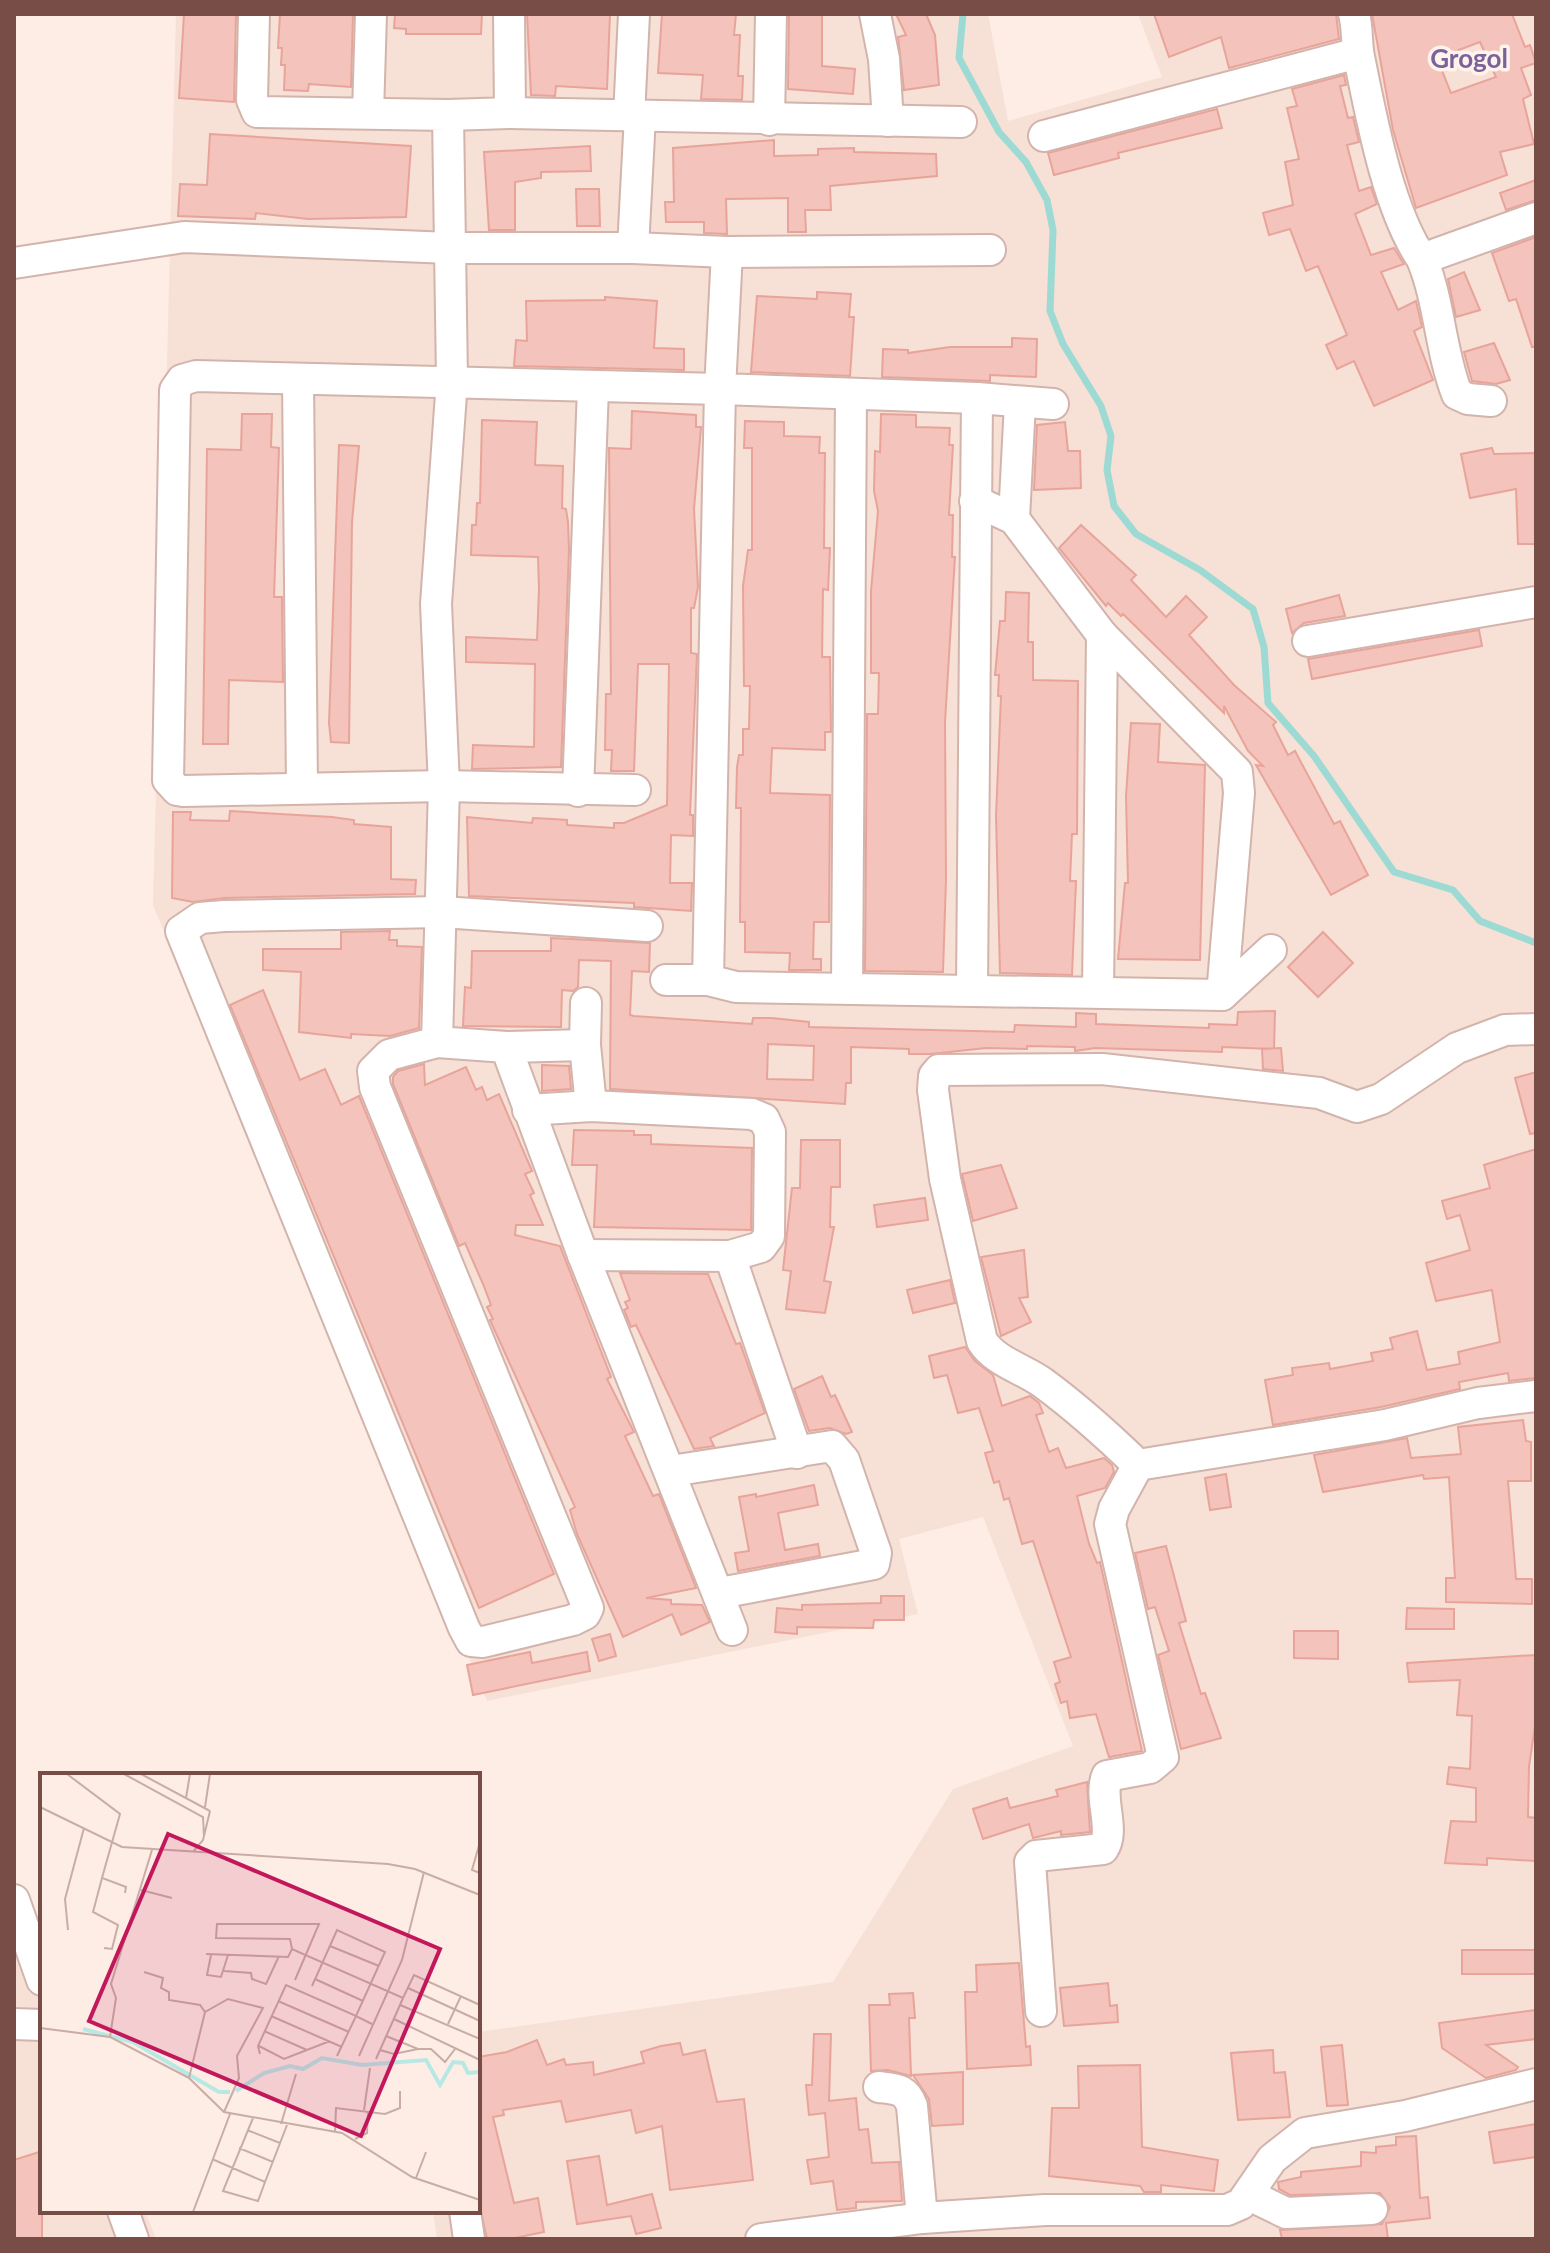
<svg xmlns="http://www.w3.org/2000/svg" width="1550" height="2253" font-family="Lato,sans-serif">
	<rect width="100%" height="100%" fill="#fdede5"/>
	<g fill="#f7e0d5">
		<path d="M176,14H988L1008,121L1162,77L1138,14H1536V2239H437L433,2211H478V2032L833,1982L953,1789L1073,1746L983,1517L899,1539L918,1614L487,1701L153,905Z"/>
		<path d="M36,1914L42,1931V2211H145L156,2239H14V1920Z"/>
	</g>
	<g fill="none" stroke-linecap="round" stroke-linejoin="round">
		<path stroke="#9ddad4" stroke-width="7" d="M963,14L959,58L999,132L1026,162L1047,200L1053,230L1050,311L1063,344L1101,406L1111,436L1107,470L1114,506L1136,534L1200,570L1253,609L1264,647L1268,703L1314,756L1394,872L1453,890L1480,921L1536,943"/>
	</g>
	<g fill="#f4c3bb" stroke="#e8a49a" stroke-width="2" fill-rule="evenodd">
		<path d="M184,14H236L234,102L179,98Z"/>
		<path d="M280,14H353L351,87L309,84L308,91L284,90L285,65H281L282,48H278Z"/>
		<path d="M395,14H482L481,34H406V29L394,28Z"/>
		<path d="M527,14H610L607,89L556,86L555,96L531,95Z"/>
		<path d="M662,14H736L734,35H740L738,76H743L742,100L701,99L703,75L658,73Z"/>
		<path d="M789,14H822V66L855,69L853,94L788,89Z"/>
		<path d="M896,14H926L935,35L939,85L904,90L898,37L906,35Z"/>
		<path d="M1154,14H1336L1339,39L1229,68L1221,37L1169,57Z"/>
		<path d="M1372,14H1512L1525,47L1530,45L1536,63L1521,68L1531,95L1523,99L1534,144L1500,152L1507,175L1416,208L1393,130ZM1480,42L1496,77L1451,93L1437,58Z"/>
		<path d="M1344,75L1346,85L1340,86L1348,118L1353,117L1359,142L1347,145L1359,191L1371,187L1377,204L1355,214L1371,255L1394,248L1404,264L1381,272L1398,310L1416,301L1422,327L1414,331L1433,380L1374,406L1354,361L1337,369L1326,345L1347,335L1318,266L1306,271L1290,229L1269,235L1263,213L1293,205L1285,162L1299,159L1287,108L1297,106L1292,89Z"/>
		<path d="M1217,109L1222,128L1118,153L1119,158L1054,175L1048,153Z"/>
		<path d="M210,134L411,146L406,217L308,219L256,213L255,219L178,216L180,184L207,185Z"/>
		<path d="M774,140V156L818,155V149L854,148V152L936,154L937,176L830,186L831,210H805L806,232H788V198L726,199L727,234L704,233V222H666L665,202H674L673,148Z"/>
		<path d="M590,146L591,171L541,172V178L515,182V230H489L484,152Z"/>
		<path d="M1536,180V200L1506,210L1500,193Z"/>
		<path d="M576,189H599L600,226H577Z"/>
		<path d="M1536,237V347H1532L1516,299L1509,301L1492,253Z"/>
		<path d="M1464,272L1480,310L1456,317L1448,279Z"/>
		<path d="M817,292L851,294L849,317H854L850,376L751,372L757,296L817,299Z"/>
		<path d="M605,297L657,301L654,348L684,349V370L514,366L516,340L527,341L526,301L605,300Z"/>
		<path d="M1012,338L1037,339L1036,377L990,375V381L882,377L883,349L908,350V353L950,347H1012Z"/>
		<path d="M1494,343L1510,380L1496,384L1472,381L1464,352Z"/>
		<path d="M632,411L696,415V427H701L694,509L698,587L694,608H691V653L697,654L690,815H693V836L671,835L670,883H692L691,911L634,907V903L469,896L467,817L532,823L533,818L552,819L567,820V825L614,828V823H624L667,805L669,664H638L634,771H611L612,750H605L606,694H611L609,448L631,449Z"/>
		<path d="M242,414H272L271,447L279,448L274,597H282L283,682L229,680L228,744H203L207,449L241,450Z"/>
		<path d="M881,414L916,415V427L950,428L949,445H953L949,515H953L952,557H955L945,722L946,879L943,972L865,971L867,714H878L879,673H871V591L878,511L874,491L875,451L880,452Z"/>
		<path d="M482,420L537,422L535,465L563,466L562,508L566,509L568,522L569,549L561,767L472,769L473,745L534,747L535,664L466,662V637L537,640L539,589L538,557L471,555L472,525H476L477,503H480Z"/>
		<path d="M745,421L784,422V436L820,437L819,453H825L824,548H830L828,590L823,589L822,657H830L831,732H825V750L772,748L770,793L830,795L829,922H814L813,959H821V970H789L790,953L745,952V922H740L741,808H736L737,767L739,755H743V729H749L750,686H744L743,586L748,550H752V448H744Z"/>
		<path d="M1065,422L1068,451H1080L1081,488L1034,490L1037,425Z"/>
		<path d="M339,445L359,446L352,522L349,743L331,742L329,723Z"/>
		<path d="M1492,448L1494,454L1536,453V544H1518L1516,489L1470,498L1461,454Z"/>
		<path d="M1081,525L1136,575L1131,580L1166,617L1186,596L1207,617L1189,635L1234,685L1276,722L1273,725L1288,755L1295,751L1334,824L1340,821L1368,875L1331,895L1256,765L1263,766L1248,751L1224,706V713L1123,614L1121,616L1108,603L1106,606L1059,548Z"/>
		<path d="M1006,592L1029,593L1028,642H1033V680L1078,681L1077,834H1072L1070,881H1076L1072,975L1000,973L996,816L1001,696H998L999,675H995L1000,621H1005Z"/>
		<path d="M1339,595L1345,616L1304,623L1292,633L1286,609Z"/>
		<path d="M1479,630L1482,646L1312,679L1308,659Z"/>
		<path d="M1131,723L1160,724L1158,762L1205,765L1200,960L1118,959L1125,883H1128L1126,796Z"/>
		<path d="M230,811L332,817L354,820V824L391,827V879L416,880L415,894L224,898L193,902L172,898L173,812H191L190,820L229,821Z"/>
		<path d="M390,931L389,940H397V946L422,947L419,1028L390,1036L351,1034V1038L299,1032L301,972L263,970V949H341V932Z"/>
		<path d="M1323,932L1353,963L1318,997L1288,967Z"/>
		<path d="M551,938L650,943L649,972L632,971L630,1015L634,1016L752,1024L753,1018H772L809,1022V1027L1014,1032L1015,1025L1076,1027V1013L1096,1014V1024L1209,1028V1024L1237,1025L1238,1012L1275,1011L1274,1049L1222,1047V1052L1095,1048L1075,1051V1047L1027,1046V1049L986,1048L931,1054H909V1049L851,1047V1083H846L845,1104L610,1089L611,961L579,960L578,987L573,991L562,990L561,1027L463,1026L465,987L471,988L472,951H551ZM768,1044L814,1046L813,1080L767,1079Z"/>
		<path d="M263,990L300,1080L325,1069L341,1105L359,1096L554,1574L479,1608L230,1005Z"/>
		<path d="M1281,1048L1283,1071L1263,1069L1262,1049Z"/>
		<path d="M424,1064L425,1085L466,1067L476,1090L482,1087L487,1100L499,1094L532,1171L525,1174L534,1193L530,1195L543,1225H516L515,1235L560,1246L611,1377L607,1379L634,1432L625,1436L653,1496L659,1494L696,1588L646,1598L671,1600V1604L702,1605L710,1622L681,1635L672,1614L623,1637L577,1534L570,1510L575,1507L490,1320L493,1319L487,1307L491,1305L483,1284L465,1243L459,1246L393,1084V1077L398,1071Z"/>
		<path d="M542,1065L569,1066L571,1089L542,1091Z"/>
		<path d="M1536,1072V1133L1530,1134L1515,1078Z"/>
		<path d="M574,1130L634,1131V1135H651V1144L752,1148L751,1230L594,1227L597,1165H572Z"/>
		<path d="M801,1140H840V1187H831L830,1227H834L824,1281L831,1282L825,1313L786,1309L791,1271L783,1270L792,1188H800Z"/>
		<path d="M1536,1149V1378L1509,1381L1508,1373L1459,1382L1460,1389L1381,1407L1273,1425L1265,1380L1293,1375L1292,1368L1329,1363L1330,1369L1373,1361L1371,1353L1393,1349L1390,1338L1417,1331L1427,1370L1460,1364L1458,1352L1500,1342L1492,1290L1436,1301L1426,1263L1470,1250L1460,1215L1447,1219L1442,1201L1490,1188L1484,1165Z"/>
		<path d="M1001,1165L1017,1208L973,1221L962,1174Z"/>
		<path d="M925,1198L928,1220L877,1227L874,1205Z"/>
		<path d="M1024,1250L1028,1297L1019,1298L1031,1322L1001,1336L981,1257Z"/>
		<path d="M620,1273L708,1274L736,1344L740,1343L765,1413L710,1438L714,1446L694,1449L636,1325L631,1327L624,1310L628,1308L625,1302L630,1300Z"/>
		<path d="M950,1280L955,1303L913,1313L907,1290Z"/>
		<path d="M965,1347L975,1361L993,1375L1002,1406L1030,1396L1039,1403L1043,1413L1036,1415L1049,1452L1058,1448L1066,1468L1104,1458L1112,1465L1114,1472L1105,1488L1077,1496L1089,1544L1097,1563L1100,1562L1142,1751L1109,1757L1096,1714L1070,1718L1067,1701L1061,1703L1055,1684L1060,1682L1054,1662L1071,1657L1033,1541L1022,1544L1009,1498L1004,1500L999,1481L994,1483L985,1453L993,1451L979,1408L958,1413L947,1375L934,1378L929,1356Z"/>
		<path d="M822,1376L831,1397L835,1395L852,1432L846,1434L830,1428L809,1431L794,1389Z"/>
		<path d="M1523,1420L1526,1441L1531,1442V1481H1508L1516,1579H1532V1604L1446,1602V1578H1455L1449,1477L1424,1479L1423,1475L1323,1492L1314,1455L1407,1438L1411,1458L1461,1454L1458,1427Z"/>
		<path d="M1226,1474L1231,1507L1210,1510L1205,1478Z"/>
		<path d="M814,1485L818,1505L778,1513L785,1550L818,1544L820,1556L738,1571L735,1553L749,1551L739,1497L756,1494V1497Z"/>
		<path d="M1166,1546L1186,1621L1179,1623L1201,1694L1205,1693L1221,1738L1181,1749L1158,1655L1169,1651L1155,1607L1148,1609L1135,1553Z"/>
		<path d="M881,1596H904V1620H874L873,1628L797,1627V1634L775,1632L777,1608L802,1610V1605L881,1603Z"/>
		<path d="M1407,1608L1454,1609V1629H1406Z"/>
		<path d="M1294,1631H1338V1659L1294,1658Z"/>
		<path d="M610,1634L616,1656L599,1661L592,1639Z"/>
		<path d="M530,1652L532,1663L587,1652L590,1671L473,1695L467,1665Z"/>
		<path d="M1536,1655V1720L1529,1766L1528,1817L1536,1818V1861L1487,1858V1865L1445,1863L1451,1821L1476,1822V1788L1447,1784L1449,1767L1470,1769L1472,1716L1457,1715L1460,1680L1409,1682L1407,1663Z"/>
		<path d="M1087,1782L1090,1832L1061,1835V1831L1033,1838L1029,1824L983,1839L973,1809L1007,1798L1010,1808L1058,1796L1056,1790Z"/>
		<rect x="1462" y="1950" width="74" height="24"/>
		<path d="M1019,1963L1026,2047L1030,2046L1031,2065L967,2069L965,1992H977L976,1965Z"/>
		<path d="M1108,1983L1110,2006L1117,2005L1118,2022L1064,2026L1060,1988Z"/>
		<path d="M913,1993L915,2018H909L911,2076L888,2070L871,2071L869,2005H890L889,1994Z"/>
		<path d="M1536,2010V2039L1486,2045L1518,2067L1516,2070L1486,2078L1442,2048L1439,2023Z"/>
		<path d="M814,2034H831L829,2101L856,2098L859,2130L868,2129L872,2163L899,2162L902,2201L856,2202V2208L837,2210L833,2181L811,2184L807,2160L829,2157L825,2113L809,2115L806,2085H812Z"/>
		<path d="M537,2040L547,2065L564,2059L566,2065L593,2062L594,2075L644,2063L641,2052L661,2046L680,2043L683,2055L705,2050L717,2102L744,2099L753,2180L670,2190L662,2126L636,2133L631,2110L566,2122L561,2101L503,2110L504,2115L493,2117L514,2203L538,2198L544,2232L510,2239H487L478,2199V2057L507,2052Z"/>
		<path d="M1342,2045L1348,2105L1327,2106L1321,2047Z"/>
		<path d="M1273,2050L1274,2073L1285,2072L1290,2117L1238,2120L1231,2053Z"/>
		<path d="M1140,2065L1142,2147L1218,2160L1214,2191L1161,2185V2192H1144L1140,2186L1049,2176L1052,2108H1079L1078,2066Z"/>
		<path d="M963,2072V2124L932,2126L929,2099L913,2075Z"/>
		<path d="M1536,2124V2157L1494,2163L1489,2132Z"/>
		<path d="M1416,2136L1420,2198L1428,2197L1430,2218L1386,2223L1388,2239H1282L1280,2230L1382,2224L1390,2207L1380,2193L1290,2195L1279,2189L1278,2182L1301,2177V2172L1361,2166V2152L1376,2153V2147L1396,2145V2137Z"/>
		<path d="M42,2151V2239H14V2160Z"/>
		<path d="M599,2156L607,2205L652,2194L661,2228L636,2234L631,2216L577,2224L567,2161Z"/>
	</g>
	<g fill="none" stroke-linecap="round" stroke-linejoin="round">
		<defs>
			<g id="minor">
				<path d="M254,14L252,100L257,112L448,115L452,380L436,604L444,786L437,1042L506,1047L583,1255L732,1630"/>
				<path d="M875,14L884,59L888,121"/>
				<path d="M1354,14C1358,28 1356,43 1359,57C1371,116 1388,210 1422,259L1536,218"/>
				<path d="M368,113L371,14"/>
				<path d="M510,113L961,122"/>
				<path d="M448,115L510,113L509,14"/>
				<path d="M629,116L634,14"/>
				<path d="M769,120L771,14"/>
				<path d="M1044,136L1358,53"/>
				<path d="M633,248L640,116"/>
				<path d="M727,252L720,389L977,398L1053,404"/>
				<path d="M1422,259C1440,303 1440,350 1457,394L1468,399L1491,401"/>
				<path d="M14,263L184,237L450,248H633L727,252L990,250"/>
				<path d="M298,379L302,787"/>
				<path d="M975,501L1014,519L1102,635L1237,772L1239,793L1222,995"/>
				<path d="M1014,519L1020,403"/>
				<path d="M1308,641L1536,602"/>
				<path d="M635,790L444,786L183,791L177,790L168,780L175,390L182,380L196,376L720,389L708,980L736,987L1222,995L1271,950"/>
				<path d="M578,791L593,388"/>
				<path d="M666,980H708"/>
				<path d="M847,988L851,395"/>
				<path d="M972,990L977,398"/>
				<path d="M1098,992L1102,635"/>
				<path d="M586,1003L585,1045L591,1106"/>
				<path d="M437,1042L389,1055L373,1071L375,1087L588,1608L585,1614L573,1620L483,1642L471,1641L464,1628L181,931L200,918L224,916L442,912L647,926"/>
				<path d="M506,1047L585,1045"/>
				<path d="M528,1110L591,1106L752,1114L764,1119L770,1132L769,1236L761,1247L730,1256L797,1453"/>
				<path d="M583,1255L730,1256"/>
				<path d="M1138,1465C1108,1436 1077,1408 1043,1383C1024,1369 995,1362 982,1341L945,1179L933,1090L934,1076L939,1070L1102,1069L1319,1093L1357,1107L1381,1099L1457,1048L1505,1030L1536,1029"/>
				<path d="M671,1471L832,1446L844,1460L876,1553L874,1564L720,1593"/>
				<path d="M14,1900L42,1980"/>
				<path d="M1041,2011L1030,1862L1036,1856L1103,1849C1116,1830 1098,1798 1107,1776L1150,1768L1163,1757L1110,1524L1114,1509L1138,1465L1385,1425L1478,1403L1536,1396"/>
				<path d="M14,2024L42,2025"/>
				<path d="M879,2087C897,2089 906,2089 912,2106L922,2218"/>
				<path d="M1249,2195L1286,2213L1372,2209"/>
				<path d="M123,2211L133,2239"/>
				<path d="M465,2211L469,2239"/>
				<path d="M761,2239L922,2218L1045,2210H1227L1241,2204L1272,2159L1305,2133L1405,2116L1536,2084"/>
			</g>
		</defs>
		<use href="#minor" stroke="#d2b4ac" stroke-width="34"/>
		<use href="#minor" stroke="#fff" stroke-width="30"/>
	</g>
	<g text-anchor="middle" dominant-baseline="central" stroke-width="7" stroke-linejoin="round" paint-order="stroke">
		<g font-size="26" font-weight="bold" fill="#7a639b" stroke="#fff3ec">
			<text x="1469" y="58">Grogol</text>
		</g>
	</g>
	<g transform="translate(40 1773)">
		<rect width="440" height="440" fill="#fdede5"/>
		<path fill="none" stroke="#b8e8e3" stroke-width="4" d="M43,256L93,269L179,319H190M196,318L224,300L250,293L263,296L282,285L322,292L386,287L400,312L413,289L423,290L428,300L440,299"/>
		<path fill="none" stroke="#c8ada6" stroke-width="2" d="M27,1L80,41L62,105L86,114L85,120M84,1L163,44L164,63M101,1L170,38M146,25L150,1M0,34L82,74L348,91L375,96L440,122M165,34L170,1M440,69L432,97L440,100M153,79L163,67L170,38M62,105L53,139L78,152L72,176L64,175M101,117L132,125M28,157L25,126L44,55M290,173L339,193M252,176L250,166L176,165L177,151H279L255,207M166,181L248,184L252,176L363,225L374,202L440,232M171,182L167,202L181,204L188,182M184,198L211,200L212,206L226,211L239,183M104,199L123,205L121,215L129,219V227L160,232L165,239L149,305L70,264L76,225L71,211L112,77M275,206L323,228M368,215L440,248M363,225L360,232L440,266M238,228L309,259M165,239L188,226L223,235L197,283L199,305L184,339M231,243L302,274M354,246L440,287M408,251L421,223M0,255L70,264M224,258L267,277M346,263L378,276H391L405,289L415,276M219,273L244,286L290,268M340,277L354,281L378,276M220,281L218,273L246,212L316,243L345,179L297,157L272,213M297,283L316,243L332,251M319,283L362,187L384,99M336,286L360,232M149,305L184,339L302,360L372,404L440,427M324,337L330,295M213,345L183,418L218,428L225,409M241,351L256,301M207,357L240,370M295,359L296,335L345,341L360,335V318M315,366L327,360L328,339M199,375L233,389M172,386L225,409L247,352M376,405L386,379M153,439L190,341"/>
		<path fill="#c2185b" fill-opacity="0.15" stroke="#c2185b" stroke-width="4" d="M128,61L400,176L321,363L49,248Z"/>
		<rect width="440" height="440" fill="none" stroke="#784d48" stroke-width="4"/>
	</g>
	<rect width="1550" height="2253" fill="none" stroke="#784d48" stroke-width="32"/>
</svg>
